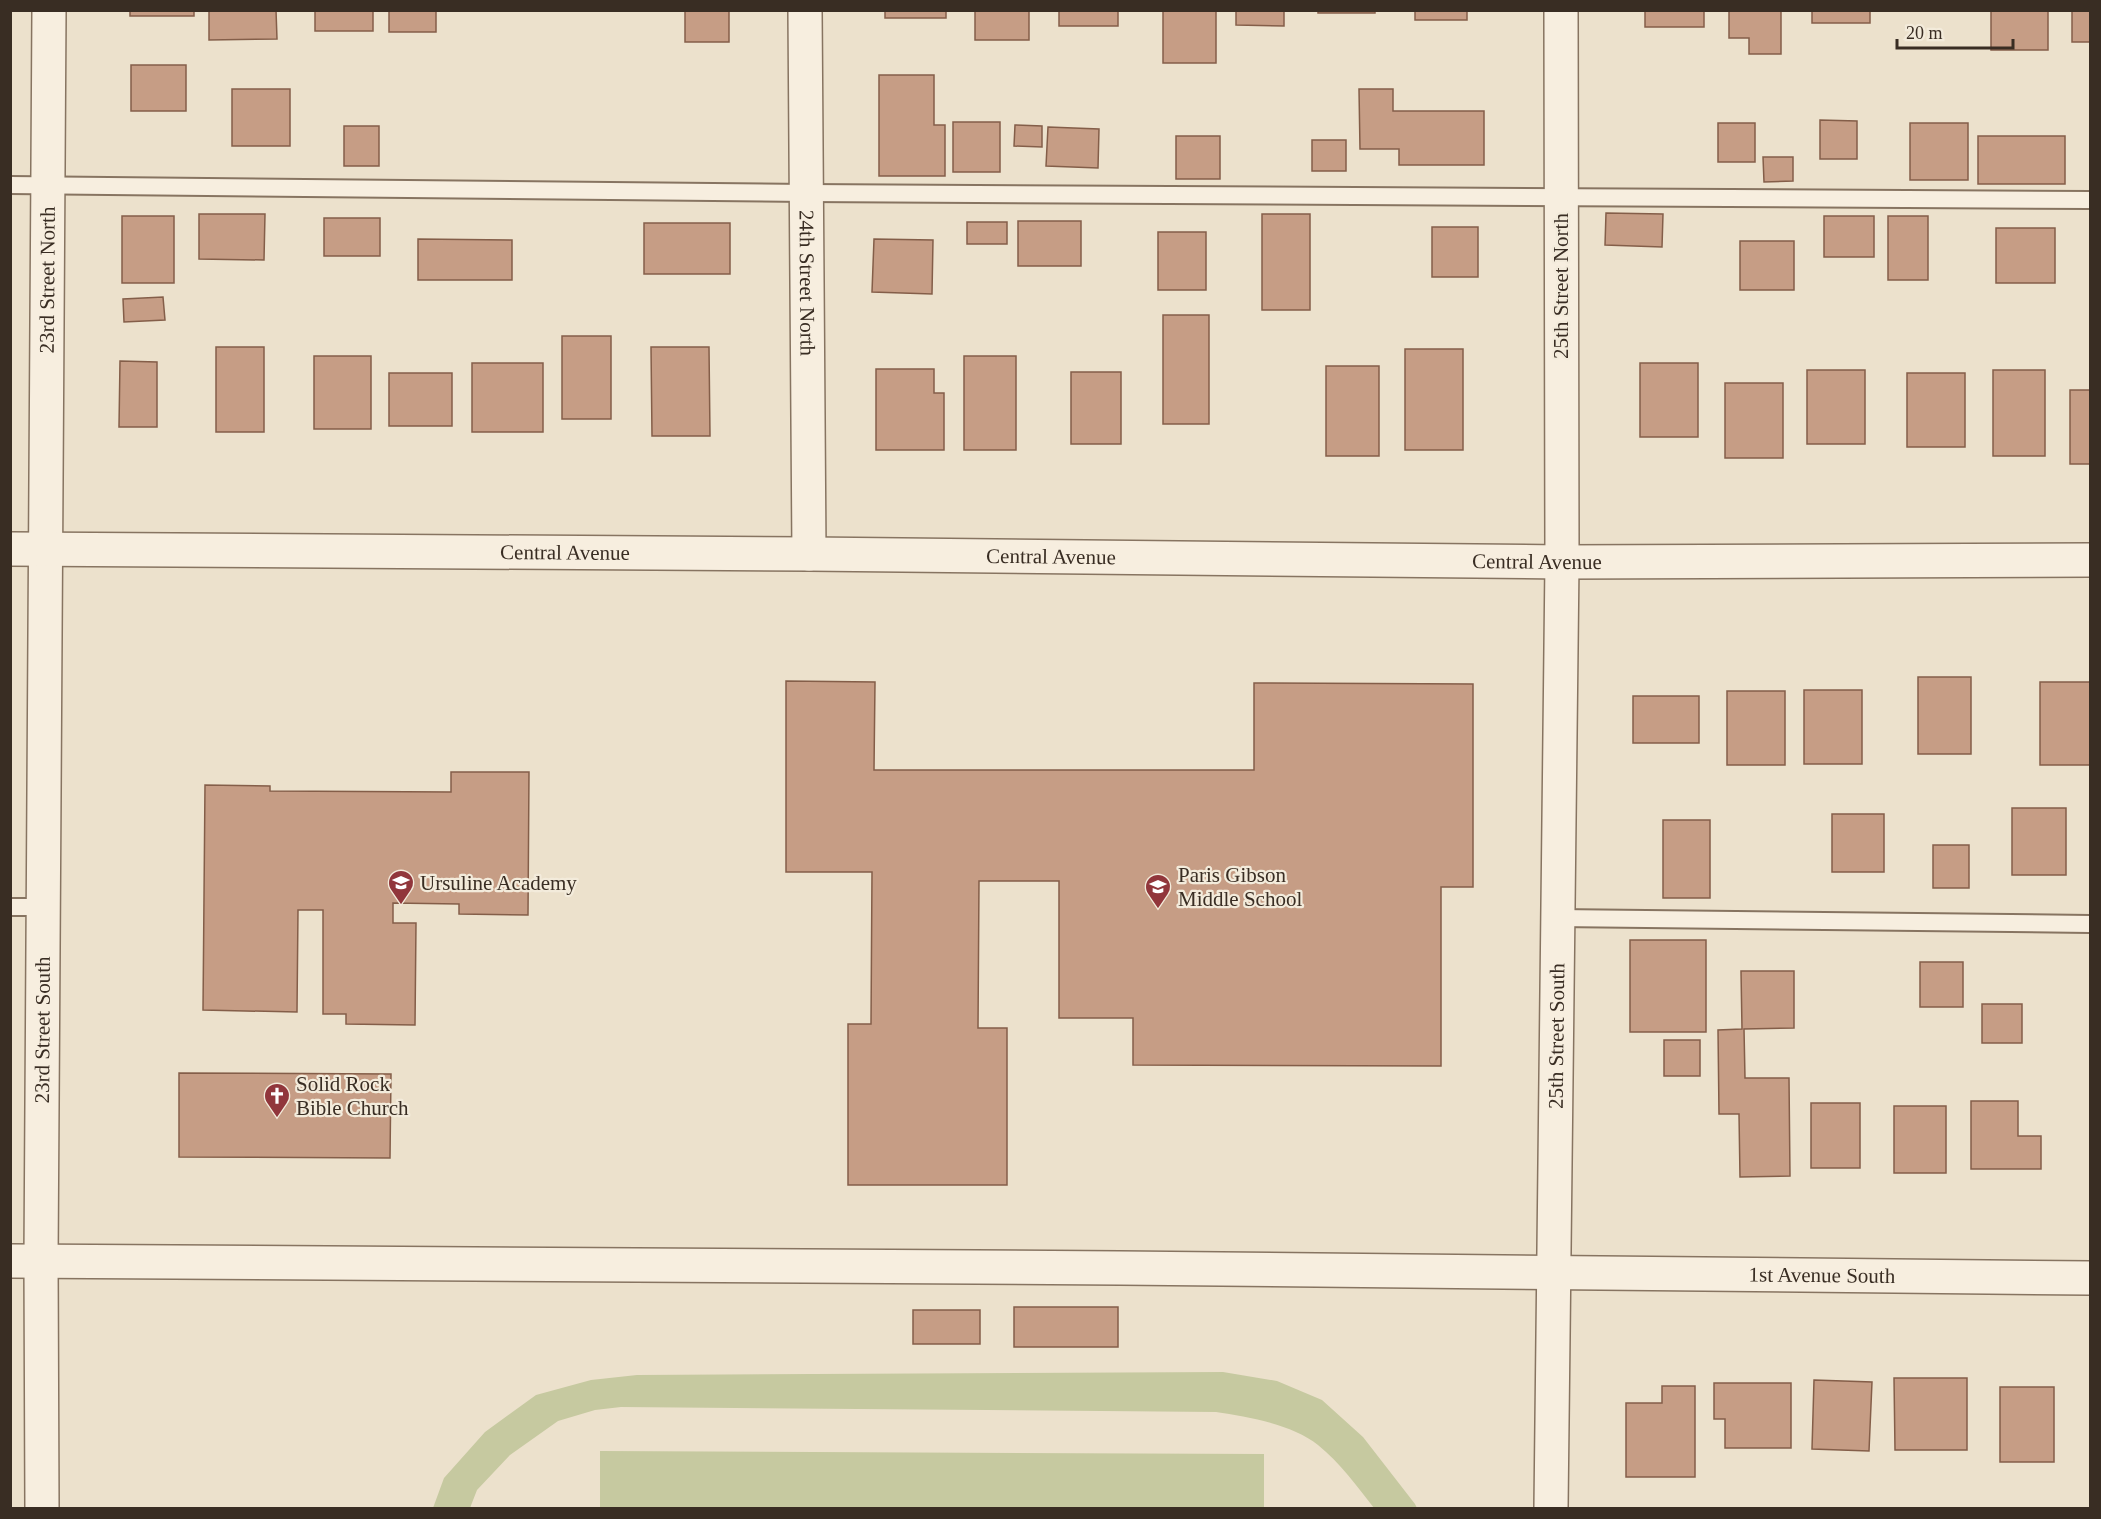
<svg xmlns="http://www.w3.org/2000/svg" width="2101" height="1519" font-family="Georgia,serif">
	<rect width="100%" height="100%" fill="#ece1cc"/>
	<g fill="#c6c9a0">
		<path d="M1223,1372L1277,1381L1322,1400L1363,1437L1415,1504L1417,1508H1374C1357,1486 1340,1463 1318,1445C1292,1424 1248,1417 1216,1412L621,1407L595,1410L558,1421L510,1455L477,1490L470,1508H433L444,1478L485,1432L536,1395L591,1380L637,1375Z"/>
		<path d="M600,1451L1264,1454V1508H600Z"/>
	</g>
	<g fill="#c69d85" stroke="#845e49" stroke-width="1.5">
		<rect x="130" y="10" width="64" height="6"/>
		<path d="M209,10H276L277,39L209,40Z"/>
		<rect x="315" y="10" width="58" height="21"/>
		<rect x="389" y="10" width="47" height="22"/>
		<rect x="685" y="10" width="44" height="32"/>
		<rect x="885" y="10" width="61" height="8"/>
		<rect x="975" y="10" width="54" height="30"/>
		<rect x="1059" y="10" width="59" height="16"/>
		<rect x="1163" y="10" width="53" height="53"/>
		<path d="M1236,10H1284V26L1236,25Z"/>
		<rect x="1318" y="10" width="57" height="3"/>
		<rect x="1415" y="10" width="52" height="10"/>
		<rect x="1645" y="10" width="59" height="17"/>
		<path d="M1729,10H1781V54H1749V38H1729Z"/>
		<rect x="1812" y="10" width="58" height="13"/>
		<rect x="1991" y="10" width="57" height="40"/>
		<rect x="2072" y="10" width="18" height="32"/>
		<rect x="131" y="65" width="55" height="46"/>
		<path d="M879,75H934V125H945V176H879Z"/>
		<rect x="232" y="89" width="58" height="57"/>
		<path d="M1359,89H1393V111H1484V165H1399V149H1360Z"/>
		<path d="M1820,120L1857,121V159H1820Z"/>
		<rect x="953" y="122" width="47" height="50"/>
		<rect x="1718" y="123" width="37" height="39"/>
		<rect x="1910" y="123" width="58" height="57"/>
		<path d="M1015,125L1042,126V147L1014,146Z"/>
		<rect x="344" y="126" width="35" height="40"/>
		<path d="M1048,127L1099,129L1098,168L1046,166Z"/>
		<rect x="1176" y="136" width="44" height="43"/>
		<rect x="1978" y="136" width="87" height="48"/>
		<rect x="1312" y="140" width="34" height="31"/>
		<path d="M1763,157H1793V181L1764,182Z"/>
		<path d="M1606,213L1663,214L1662,247L1605,245Z"/>
		<path d="M199,214H265L264,260L199,259Z"/>
		<rect x="1262" y="214" width="48" height="96"/>
		<rect x="122" y="216" width="52" height="67"/>
		<rect x="1824" y="216" width="50" height="41"/>
		<rect x="1888" y="216" width="40" height="64"/>
		<rect x="324" y="218" width="56" height="38"/>
		<rect x="1018" y="221" width="63" height="45"/>
		<rect x="967" y="222" width="40" height="22"/>
		<rect x="644" y="223" width="86" height="51"/>
		<rect x="1432" y="227" width="46" height="50"/>
		<rect x="1996" y="228" width="59" height="55"/>
		<rect x="1158" y="232" width="48" height="58"/>
		<path d="M418,239L512,240V280H418Z"/>
		<path d="M874,239L933,240L932,294L872,292Z"/>
		<rect x="1740" y="241" width="54" height="49"/>
		<path d="M163,297L165,320L124,322L123,299Z"/>
		<rect x="1163" y="315" width="46" height="109"/>
		<rect x="562" y="336" width="49" height="83"/>
		<rect x="216" y="347" width="48" height="85"/>
		<path d="M651,347H709L710,436H652Z"/>
		<rect x="1405" y="349" width="58" height="101"/>
		<rect x="314" y="356" width="57" height="73"/>
		<rect x="964" y="356" width="52" height="94"/>
		<path d="M120,361L157,362V427H119Z"/>
		<rect x="472" y="363" width="71" height="69"/>
		<rect x="1640" y="363" width="58" height="74"/>
		<rect x="1326" y="366" width="53" height="90"/>
		<path d="M876,369H934V393H944V450H876Z"/>
		<rect x="1807" y="370" width="58" height="74"/>
		<rect x="1993" y="370" width="52" height="86"/>
		<rect x="1071" y="372" width="50" height="72"/>
		<rect x="389" y="373" width="63" height="53"/>
		<rect x="1907" y="373" width="58" height="74"/>
		<rect x="1725" y="383" width="58" height="75"/>
		<rect x="2070" y="390" width="20" height="74"/>
		<rect x="1918" y="677" width="53" height="77"/>
		<path d="M786,681L875,682L874,770H1254V683L1473,684V887H1441V1066L1133,1065V1018H1059V881H979L978,1028H1007V1185H848V1024H871L872,872H786Z"/>
		<rect x="2040" y="682" width="50" height="83"/>
		<rect x="1804" y="690" width="58" height="74"/>
		<rect x="1727" y="691" width="58" height="74"/>
		<rect x="1633" y="696" width="66" height="47"/>
		<path d="M451,772H529L528,915L459,914V904L393,903V923H416L415,1025L346,1024V1014H323V910H298L297,1012L203,1010L205,785L270,786V791L451,792Z"/>
		<rect x="2012" y="808" width="54" height="67"/>
		<rect x="1832" y="814" width="52" height="58"/>
		<rect x="1663" y="820" width="47" height="78"/>
		<rect x="1933" y="845" width="36" height="43"/>
		<rect x="1630" y="940" width="76" height="92"/>
		<rect x="1920" y="962" width="43" height="45"/>
		<path d="M1741,971H1794V1028L1744,1029L1745,1078H1789L1790,1176L1740,1177L1739,1114H1719L1718,1030L1742,1029Z"/>
		<rect x="1982" y="1004" width="40" height="39"/>
		<rect x="1664" y="1040" width="36" height="36"/>
		<path d="M179,1073L391,1074L390,1158L179,1157Z"/>
		<path d="M1971,1101H2018V1136H2041V1169H1971Z"/>
		<rect x="1811" y="1103" width="49" height="65"/>
		<rect x="1894" y="1106" width="52" height="67"/>
		<rect x="1014" y="1307" width="104" height="40"/>
		<rect x="913" y="1310" width="67" height="34"/>
		<path d="M1894,1378H1967V1450H1895Z"/>
		<path d="M1814,1380L1872,1382L1869,1451L1812,1449Z"/>
		<path d="M1714,1383H1791V1448H1725V1419H1714Z"/>
		<path d="M1662,1386H1695V1477H1626V1403H1662Z"/>
		<rect x="2000" y="1387" width="54" height="75"/>
	</g>
	<g fill="none" stroke-linecap="round" stroke-linejoin="round">
		<defs>
			<g id="service">
				<path d="M10,185L807,193L2090,200"/>
				<path d="M10,907H44"/>
				<path d="M1557,918L2090,924"/>
			</g>
			<g id="minor">
				<path id="s1" d="M805,10L809,554"/>
				<path id="s2" d="M10,1261L1120,1268L2090,1278"/>
				<path id="s3" d="M42,1508L41,1261L49,10"/>
			</g>
			<g id="tertiary">
				<path id="s4" d="M10,549L809,554L1562,562L2090,560"/>
				<path id="s5" d="M1551,1508L1562,562L1561,10"/>
			</g>
		</defs>
		<use href="#service" stroke="#877461" stroke-width="20"/>
		<use href="#minor" stroke="#877461" stroke-width="36"/>
		<use href="#tertiary" stroke="#877461" stroke-width="36"/>
		<use href="#service" stroke="#f7eedf" stroke-width="16"/>
		<use href="#minor" stroke="#f7eedf" stroke-width="33"/>
		<use href="#tertiary" stroke="#f7eedf" stroke-width="33"/>
	</g>
	<defs>
		<symbol id="school-pin" viewBox="-11 -11 22 30"><path d="M0 17L-7.5 6A9.5 9.5 0 1 1 7.5 6Z" fill="#91363b" stroke="#f3ebdb"/><path d="M0-5L7-2L0 1L-7-2ZM-4 1L0 2.5L4 1V4Q0 6-4 4Z" fill="#fff"/></symbol>
		<symbol id="church-pin" viewBox="-11 -11 22 30"><path d="M0 17L-7.5 6A9.5 9.5 0 1 1 7.5 6Z" fill="#91363b" stroke="#f3ebdb"/><path d="M-1.2-6h2.4v3.5h3.3v2.4h-3.3V6h-2.4V-.1h-3.3v-2.4h3.3Z" fill="#fff"/></symbol>
	</defs>
	<g fill-rule="evenodd">
		<use href="#school-pin" x="386" y="868" width="30" height="40"/>
		<use href="#school-pin" x="1143" y="872" width="30" height="40"/>
		<use href="#church-pin" x="262" y="1081" width="30" height="40"/>
	</g>
	<g text-anchor="middle" dominant-baseline="central" stroke-width="4.5" stroke-linejoin="round" paint-order="stroke">
		<g font-size="21" fill="#392d23" stroke="#f3ebdb">
			<text stroke="none"><textPath href="#s3" startOffset="1228">23rd Street North</textPath></text>
			<text stroke="none"><textPath href="#s1" startOffset="273">24th Street North</textPath></text>
			<text transform="translate(1561 286) rotate(-90)">25th Street North</text>
			<text stroke="none"><textPath href="#s4" startOffset="555">Central Avenue</textPath></text>
			<text stroke="none"><textPath href="#s4" startOffset="1041">Central Avenue</textPath></text>
			<text stroke="none"><textPath href="#s4" startOffset="1527">Central Avenue</textPath></text>
			<text stroke="none"><textPath href="#s3" startOffset="478">23rd Street South</textPath></text>
			<text stroke="none"><textPath href="#s5" startOffset="472">25th Street South</textPath></text>
			<text stroke="none"><textPath href="#s2" startOffset="1812">1st Avenue South</textPath></text>
		</g>
		<g font-size="21" fill="#392d23" stroke="#f3ebdb" text-anchor="start">
			<text x="1178" y="875">Paris Gibson<tspan x="1178" dy="24">Middle School</tspan></text>
			<text x="420" y="883">Ursuline Academy</text>
			<text x="296" y="1084">Solid Rock<tspan x="296" dy="24">Bible Church</tspan></text>
		</g>
	</g>
	<rect width="2101" height="1519" fill="none" stroke="#392d23" stroke-width="24"/>
	<path d="M1897 39v9h116v-9" fill="none" stroke="#392d23" stroke-width="3"/>
	<text x="1906" y="39" font-size="18" fill="#392d23" stroke="#f3ebdb" stroke-width="4.5" paint-order="stroke">20 m</text>
</svg>
